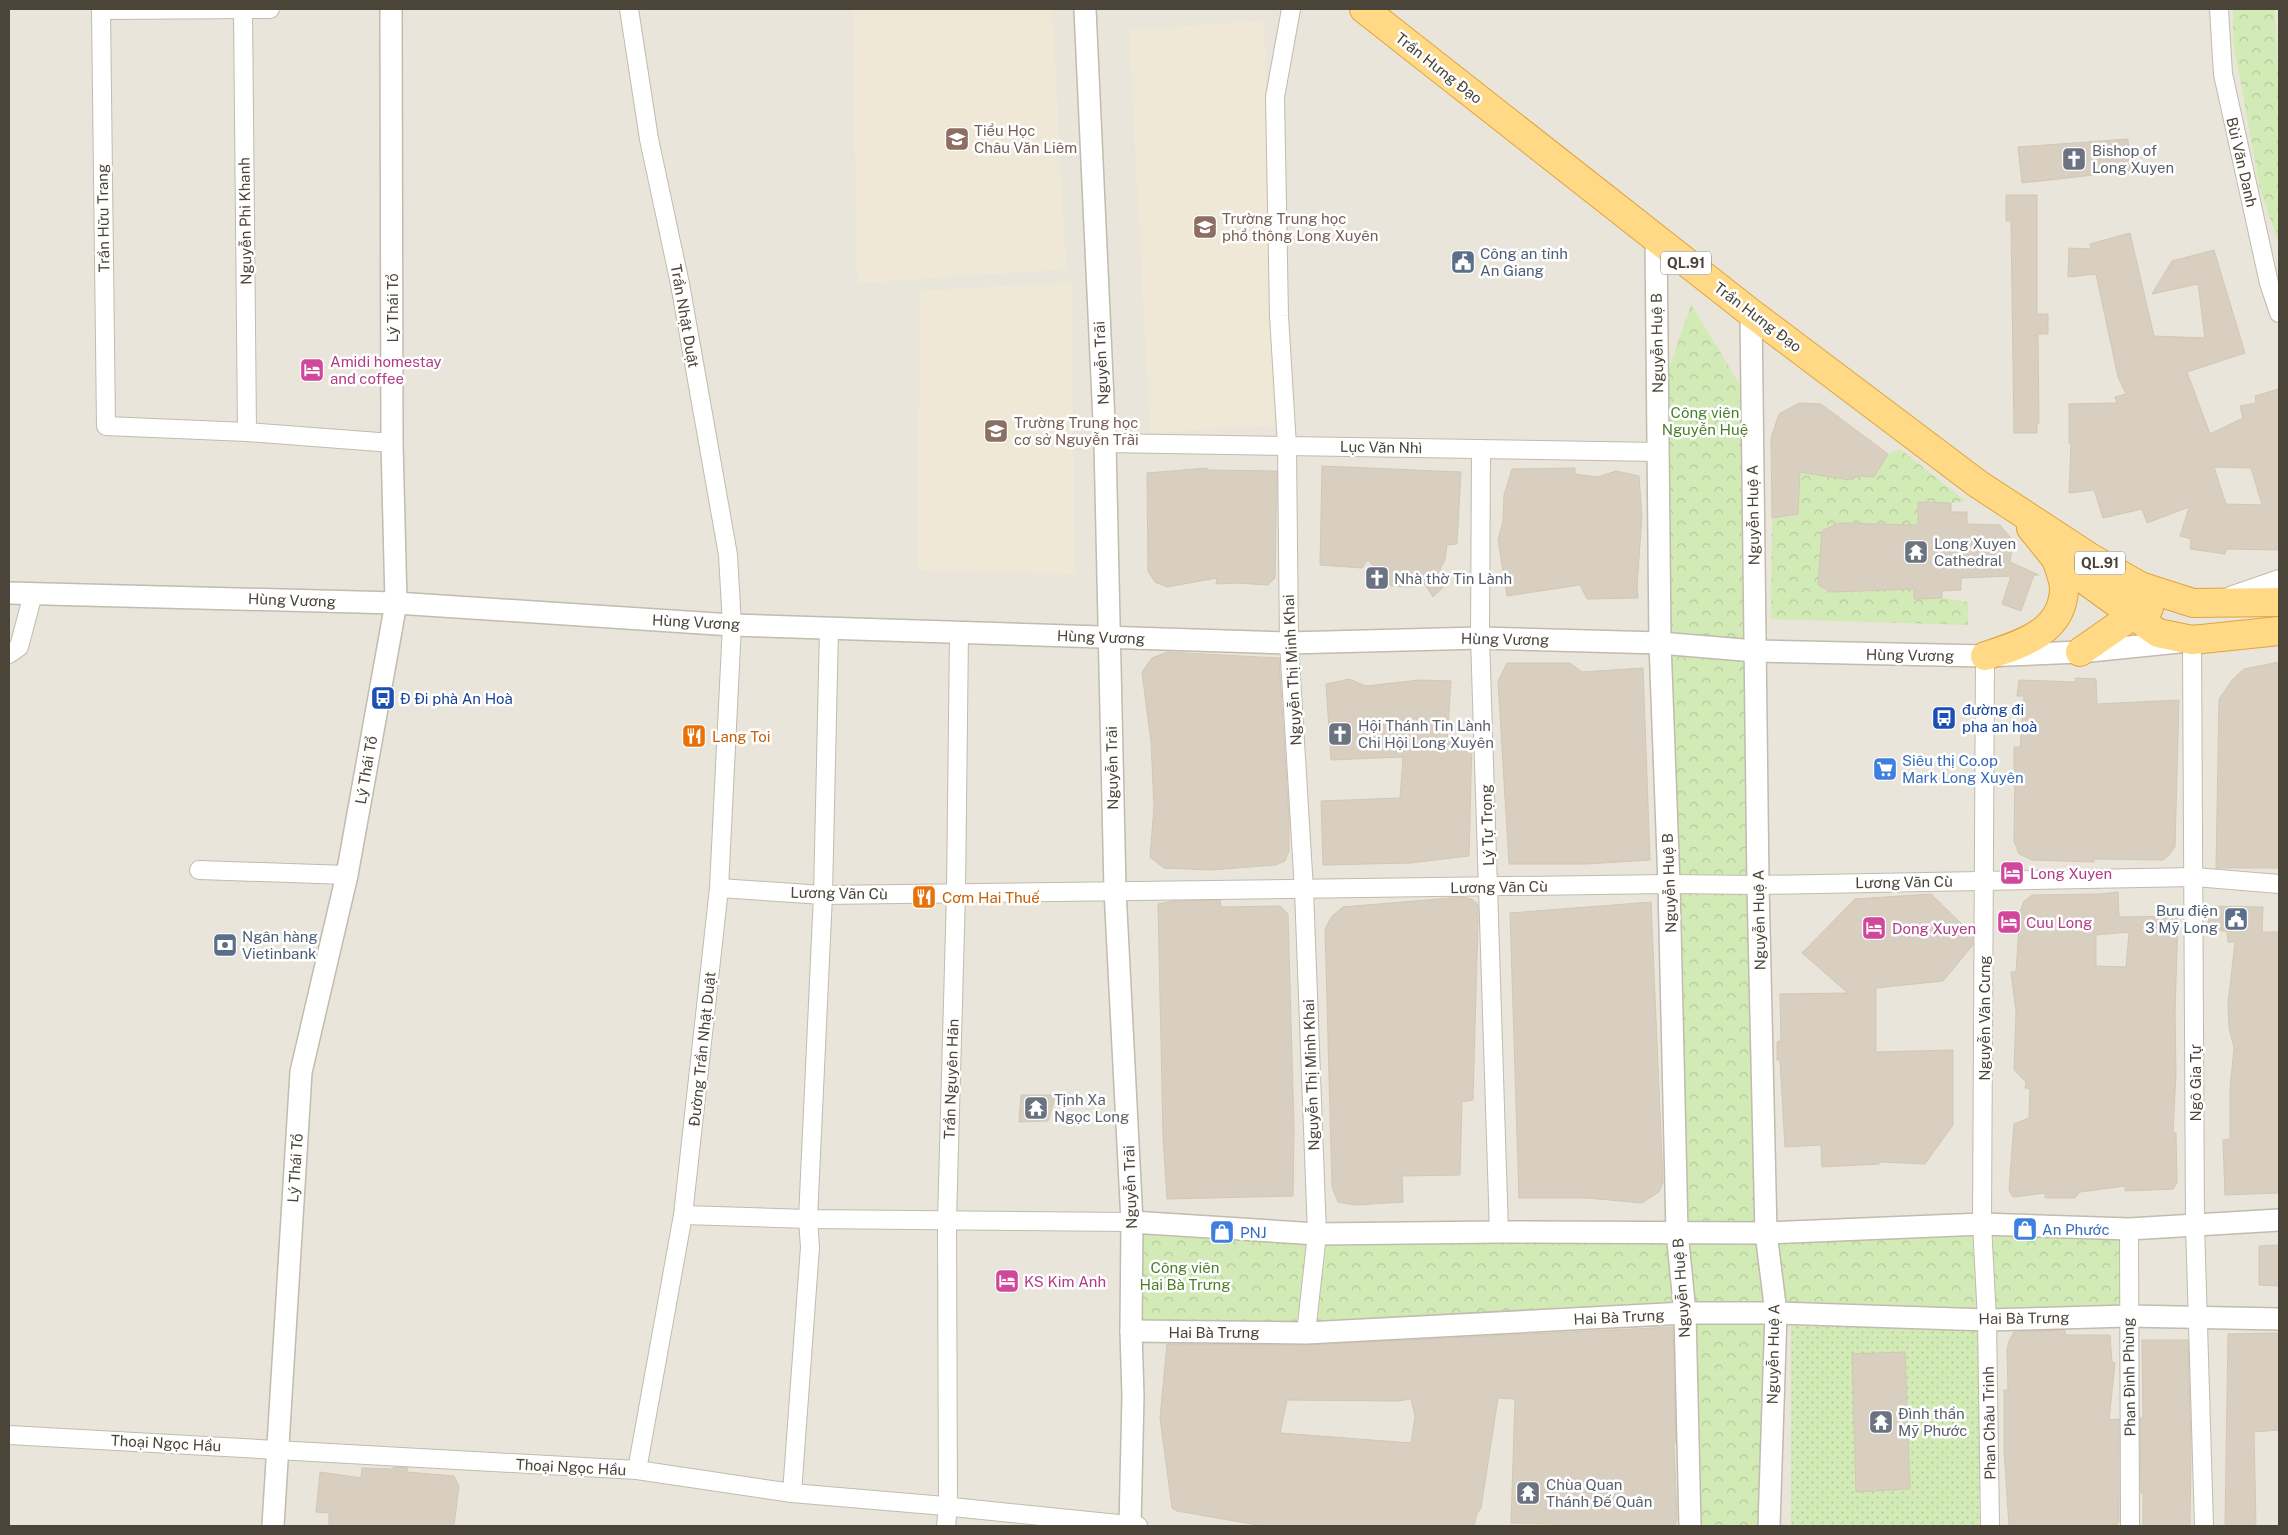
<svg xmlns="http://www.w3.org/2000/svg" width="2288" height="1535" font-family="'Public Sans',sans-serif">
	<defs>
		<pattern id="grass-dots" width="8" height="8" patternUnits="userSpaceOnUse" patternTransform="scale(1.25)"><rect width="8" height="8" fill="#d2eab5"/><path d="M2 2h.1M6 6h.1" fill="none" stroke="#b6ca9c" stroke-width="1.8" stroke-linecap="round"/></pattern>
		<pattern id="park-crowns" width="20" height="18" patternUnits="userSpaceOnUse" patternTransform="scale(1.25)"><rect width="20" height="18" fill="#d2eab5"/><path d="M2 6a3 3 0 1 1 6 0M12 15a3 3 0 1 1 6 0" fill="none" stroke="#b6ca9c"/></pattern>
	</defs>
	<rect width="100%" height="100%" fill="#f6f3ec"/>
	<rect fill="#eae5da" x="9" y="9" width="2270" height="1517"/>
	<g fill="#efe8d6">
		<path d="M853,9H1052L1066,269L857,283Z"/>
		<path d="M1264,21L1277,425L1150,433L1129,30Z"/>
		<path d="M1071,282L1075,574L918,570L920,291Z"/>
	</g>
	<path fill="url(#grass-dots)" d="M1791,1326L1980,1328L1979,1526H1791Z"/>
	<g fill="url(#park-crowns)">
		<path d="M2233,9H2275L2279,101V244L2260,189L2233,40Z"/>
		<path d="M1691,304L1752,405L1765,1230L2129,1229L2128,1316L1766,1313L1767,1526H1690L1684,1314L1131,1331L1132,1222L1681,1230L1657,404Z"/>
		<path d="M1900,449L1966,501L1951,503L1919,502L1918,525L1839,523L1822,531L1818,585L1831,592L1914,589V599L1942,598L1968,602V625L1771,619L1772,518L1798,514L1800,472L1849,480L1888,454Z"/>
	</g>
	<g fill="#d8cfc1" stroke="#d3c7b4" fill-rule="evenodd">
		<path d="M2128,139L2130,171L2022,183L2018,147Z"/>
		<path d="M2006,195H2037V314H2048V334H2038L2039,423H2037V433H2014L2011,221H2006Z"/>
		<path d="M2130,233L2154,336L2205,338L2198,284L2152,294L2172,261L2214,250L2245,353L2187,372L2210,434L2243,418L2240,406L2256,403L2255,396L2279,389V550L2227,549L2225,554L2190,549L2191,539L2180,536L2189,507L2147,523L2142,509L2103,518L2094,490L2069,493L2071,443H2069V404L2117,403L2115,397L2126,394L2118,377L2096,274L2068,277L2069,248L2091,249L2090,244ZM2214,467L2251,468L2262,505L2226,504Z"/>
		<path d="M1799,403L1821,404L1888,454L1874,477L1856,476L1849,480L1800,472L1798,514L1772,518L1771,438L1779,414Z"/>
		<path d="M1322,466L1461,472L1457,544L1447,545L1445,560L1440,569L1451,580L1433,597L1425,584L1411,587L1391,586L1368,560L1362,568L1320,565Z"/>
		<path d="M1207,468L1208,470L1277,471L1275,578L1268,585L1237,583L1216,584L1217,578L1167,587L1155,582L1148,571L1147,473Z"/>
		<path d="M1575,468V474L1598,477L1616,471L1639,476L1642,516L1637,585L1638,598L1587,599L1580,585L1507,596L1498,540L1503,521L1504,495L1512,469Z"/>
		<path d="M1918,502L1951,503V512H1967V524L2000,525L2013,541L2010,562L2039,575H2034L2021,611L2002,604L2011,576L1961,578V590L1942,591V598L1914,599V589L1831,592L1818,585L1822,531L1839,523L1918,525Z"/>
		<path d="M1167,652L1279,658L1289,820V851L1285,861L1276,865L1211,870L1164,868L1150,857L1154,807L1151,742L1142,672L1152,658Z"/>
		<path d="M2279,662V868H2216L2219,699L2233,679L2244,669Z"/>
		<path d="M1507,663H1570L1582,672L1643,668L1650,860L1586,864H1509L1498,681Z"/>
		<path d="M2076,678L2096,679L2097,704L2179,700L2175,847L2169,855L2163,860L2094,859V862L2032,860L2019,854L2014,841L2015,769H2014V747H2020L2024,696H2017L2019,680L2075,682Z"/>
		<path d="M1349,679L1366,686L1419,680L1451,681L1447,742H1472L1469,856L1410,863L1323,865L1321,801L1400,798L1403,757L1331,760L1326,684Z"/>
		<path d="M2118,892L2119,917L2178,916L2175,1013L2176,1072L2173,1133H2176L2177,1183L2173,1189L2125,1191V1186L2080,1192L2075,1198H2045V1193L2013,1197L2009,1190L2014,1124L2029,1118L2030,1089L2025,1088L2026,1082L2014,1070L2016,1012L2011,972H2016L2020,912L2024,901L2032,895L2100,894ZM2129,932L2126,967L2096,966V935Z"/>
		<path d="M1931,894L1973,935V945L1943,981L1876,988V1052L1953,1050V1125L1925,1164L1879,1162V1164L1822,1167L1821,1145L1785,1147L1780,1060H1777V1042L1781,1041L1780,994L1848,993L1802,953L1855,899Z"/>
		<path d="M1462,897L1472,899L1478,905V921L1473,1100L1462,1102L1460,1175L1402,1176L1403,1202L1356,1205L1338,1202L1332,1187L1325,929L1332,916L1343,907Z"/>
		<path d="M1220,900L1221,907L1280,906L1288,914L1294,1127L1293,1196L1167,1199L1163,1136L1158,904L1173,901Z"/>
		<path d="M1651,902L1663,1182L1659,1192L1642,1203L1588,1198H1519L1510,913Z"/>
		<path d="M2209,906L2263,907L2262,932H2279V1193L2225,1195L2223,1140L2230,1139V1089L2234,1048L2229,1028L2228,1004L2235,942H2228L2227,931L2208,930Z"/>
		<path d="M1021,1095H1056L1048,1121L1019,1122Z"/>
		<path d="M2279,1245V1286L2259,1285V1246Z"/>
		<path d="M1673,1327L1676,1441L1674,1444L1677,1519L1675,1526H1551V1524L1511,1523L1515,1399L1498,1398L1481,1508L1477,1514L1474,1526H1263L1177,1511L1172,1508L1160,1418L1167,1344L1307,1345ZM1411,1399L1415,1416L1411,1443L1280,1433L1287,1400L1398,1401Z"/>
		<path d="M2065,1330V1335H2110L2112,1362L2115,1363L2109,1420L2119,1419V1522L2116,1526H2009L2004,1451V1390H2008L2007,1350L2009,1341L2014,1332Z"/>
		<path d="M2279,1333V1430L2254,1432L2256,1526H2225L2228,1334Z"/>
		<path d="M2142,1340H2188L2191,1456L2190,1526H2143V1490L2141,1494L2140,1418H2143Z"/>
		<path d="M1905,1352L1910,1489L1856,1492L1852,1354Z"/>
		<path d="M394,1467L408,1468L407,1472L454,1476L459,1486L454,1526H329V1513L316,1512L320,1472L361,1478L362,1468L392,1469Z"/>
	</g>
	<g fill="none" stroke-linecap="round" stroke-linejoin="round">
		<defs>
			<g id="minor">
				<path d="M270,9L101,10L106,426L247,432L392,443"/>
				<path d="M629,9L649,139L680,284L728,555L732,625L719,888L683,1215L637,1470"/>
				<path d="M1291,9L1275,97L1279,316L1287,446L1289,643L1304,890L1317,1234L1306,1333"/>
				<path d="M2219,9L2223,74L2269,283L2279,313"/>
				<path d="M243,10L247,432"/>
				<path d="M1105,443L1658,452"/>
				<path d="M1481,449L1480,638L1499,1232"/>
				<path d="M2230,596L2279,579"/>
				<path d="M2192,640L2195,1224L2204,1526"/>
				<path d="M9,654L19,647L33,594"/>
				<path d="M1985,656L1982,1224L1987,1320L1990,1526"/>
				<path d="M199,870L347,875"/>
				<path d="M719,888L823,895L1669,884L1758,885L2195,877L2279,884"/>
				<path d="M683,1215L808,1219L1132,1222"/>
				<path d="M2129,1229L2130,1526"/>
				<path d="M9,1435L637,1470L792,1493L933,1505L1138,1526"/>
				<path d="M792,1493L810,1247L808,1219L823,895L829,628"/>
				<path d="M946,1526L948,1506L947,1221L956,893L959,632"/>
			</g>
			<g id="tertiary">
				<path d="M1085,9L1105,443L1115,890L1132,1222L1131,1331L1133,1396L1130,1526"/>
				<path d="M1656,239L1660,643L1669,884L1677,1232L1685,1313L1690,1526"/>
				<path d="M1751,313L1758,885L1766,1233L1776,1313L1769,1526"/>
				<path d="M9,593L396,603L732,625L1289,643L1480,638L1660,643L1755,651L1985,656L2080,652L2179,642"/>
				<path d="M1132,1222L1317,1234L1499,1232L1766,1233L1982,1224L2129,1229L2279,1220"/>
				<path d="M1131,1331L1306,1333L1685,1313H1776L1987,1320L2128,1316L2279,1319"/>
				<path d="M273,1526L301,1072L347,875L396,603L392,443L391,9"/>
			</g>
			<g id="trunk">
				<path d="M1364,9L1751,313L1978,484L2091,558L2140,586L2193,603L2279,602"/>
				<path d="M2031,528L2056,559L2158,633L2192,640L2279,631"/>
				<path d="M2080,652L2133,615L2149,608"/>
				<path d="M1985,656C2019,645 2063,633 2064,589C2064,580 2059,568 2056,559"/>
			</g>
		</defs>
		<use href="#minor" stroke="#c2bbae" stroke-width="20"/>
		<use href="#tertiary" stroke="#c2bbae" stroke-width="24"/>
		<use href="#trunk" stroke="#e0a43c" stroke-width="30"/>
		<use href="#minor" stroke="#fff" stroke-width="18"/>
		<use href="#tertiary" stroke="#fff" stroke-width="21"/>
		<use href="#trunk" stroke="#ffd985" stroke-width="28"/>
	</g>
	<defs>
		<symbol id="school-square" viewBox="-11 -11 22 22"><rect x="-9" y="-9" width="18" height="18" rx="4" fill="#8d6e63" stroke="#fff"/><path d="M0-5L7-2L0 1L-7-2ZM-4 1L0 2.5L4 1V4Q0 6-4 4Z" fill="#fff"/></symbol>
		<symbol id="church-square" viewBox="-11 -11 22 22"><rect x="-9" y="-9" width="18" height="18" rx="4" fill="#6b7280" stroke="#fff"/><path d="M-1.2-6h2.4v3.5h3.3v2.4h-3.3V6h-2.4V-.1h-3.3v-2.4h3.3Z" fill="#fff"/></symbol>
		<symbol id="civic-square" viewBox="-11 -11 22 22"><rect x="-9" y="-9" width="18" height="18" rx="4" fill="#5c6f8a" stroke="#fff"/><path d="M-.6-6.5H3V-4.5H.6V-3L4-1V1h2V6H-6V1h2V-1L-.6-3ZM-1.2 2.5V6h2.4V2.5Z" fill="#fff"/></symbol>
		<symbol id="hotel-square" viewBox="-11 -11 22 22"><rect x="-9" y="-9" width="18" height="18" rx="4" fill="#d1479c" stroke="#fff"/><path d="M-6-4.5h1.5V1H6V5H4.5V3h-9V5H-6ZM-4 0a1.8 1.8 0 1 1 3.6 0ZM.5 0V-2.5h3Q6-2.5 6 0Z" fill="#fff"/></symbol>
		<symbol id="temple-square" viewBox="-11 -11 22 22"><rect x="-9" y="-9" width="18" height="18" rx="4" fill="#6b7280" stroke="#fff"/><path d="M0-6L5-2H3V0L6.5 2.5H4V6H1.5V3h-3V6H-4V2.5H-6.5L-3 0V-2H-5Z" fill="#fff"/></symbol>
		<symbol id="bus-square" viewBox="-11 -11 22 22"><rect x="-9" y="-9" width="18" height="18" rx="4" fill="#1a4fb4" stroke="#fff"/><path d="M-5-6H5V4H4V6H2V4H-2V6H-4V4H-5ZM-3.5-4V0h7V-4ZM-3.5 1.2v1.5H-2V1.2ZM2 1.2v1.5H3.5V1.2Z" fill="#fff"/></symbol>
		<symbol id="restaurant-square" viewBox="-11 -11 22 22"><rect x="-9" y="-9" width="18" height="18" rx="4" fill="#e8710a" stroke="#fff"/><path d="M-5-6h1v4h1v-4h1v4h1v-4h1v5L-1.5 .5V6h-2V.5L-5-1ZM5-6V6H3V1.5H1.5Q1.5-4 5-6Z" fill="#fff"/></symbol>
		<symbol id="supermarket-square" viewBox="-11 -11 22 22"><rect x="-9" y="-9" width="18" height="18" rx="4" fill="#3f7fe0" stroke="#fff"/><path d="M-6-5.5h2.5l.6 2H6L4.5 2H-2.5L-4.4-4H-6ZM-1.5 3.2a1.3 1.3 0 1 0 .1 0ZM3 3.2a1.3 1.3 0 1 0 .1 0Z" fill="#fff"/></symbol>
		<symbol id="bank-square" viewBox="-11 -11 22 22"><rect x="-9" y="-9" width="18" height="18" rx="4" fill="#5c6f8a" stroke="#fff"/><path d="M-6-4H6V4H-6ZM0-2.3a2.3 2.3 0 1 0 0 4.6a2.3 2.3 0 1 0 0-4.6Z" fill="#fff"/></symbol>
		<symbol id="shop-square" viewBox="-11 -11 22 22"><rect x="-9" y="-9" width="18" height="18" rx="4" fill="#3f7fe0" stroke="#fff"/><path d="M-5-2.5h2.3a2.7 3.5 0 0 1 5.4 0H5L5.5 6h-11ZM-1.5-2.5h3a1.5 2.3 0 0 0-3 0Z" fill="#fff"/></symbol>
	</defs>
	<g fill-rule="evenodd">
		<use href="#school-square" x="943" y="125" width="28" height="28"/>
		<use href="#church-square" x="2060" y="145" width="28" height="28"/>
		<use href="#school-square" x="1191" y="213" width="28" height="28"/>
		<use href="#civic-square" x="1449" y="248" width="28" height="28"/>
		<use href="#hotel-square" x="298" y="356" width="28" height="28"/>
		<use href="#school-square" x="982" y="417" width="28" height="28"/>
		<use href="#temple-square" x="1902" y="538" width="28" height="28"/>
		<use href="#church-square" x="1363" y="564" width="28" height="28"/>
		<use href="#bus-square" x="369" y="684" width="28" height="28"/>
		<use href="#bus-square" x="1930" y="704" width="28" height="28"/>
		<use href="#church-square" x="1326" y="720" width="28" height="28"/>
		<use href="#restaurant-square" x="680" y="722" width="28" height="28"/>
		<use href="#supermarket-square" x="1871" y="755" width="28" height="28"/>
		<use href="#hotel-square" x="1998" y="859" width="28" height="28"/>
		<use href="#restaurant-square" x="910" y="883" width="28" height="28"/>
		<use href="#civic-square" x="2222" y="905" width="28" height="28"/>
		<use href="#hotel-square" x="1995" y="908" width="28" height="28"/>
		<use href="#hotel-square" x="1860" y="914" width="28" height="28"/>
		<use href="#bank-square" x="211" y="931" width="28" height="28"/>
		<use href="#temple-square" x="1022" y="1094" width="28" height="28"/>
		<use href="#shop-square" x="2011" y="1215" width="28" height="28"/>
		<use href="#shop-square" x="1208" y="1218" width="28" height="28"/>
		<use href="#hotel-square" x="993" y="1267" width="28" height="28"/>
		<use href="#temple-square" x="1867" y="1408" width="28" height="28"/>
		<use href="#temple-square" x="1514" y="1479" width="28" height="28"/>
	</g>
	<g text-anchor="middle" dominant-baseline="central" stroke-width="5" stroke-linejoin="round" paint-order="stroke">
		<g fill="#fff" stroke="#817c74" stroke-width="1">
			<rect x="1661" y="251.5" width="50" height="23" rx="4"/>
			<rect x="2075" y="551.5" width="50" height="23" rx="4"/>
		</g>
		<g font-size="14" font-weight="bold" fill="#4b4439">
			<text x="1686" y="263">QL.91</text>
			<text x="2100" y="563">QL.91</text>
		</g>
		<g font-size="15" fill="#4b4439" stroke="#fff">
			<text transform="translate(1439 68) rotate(38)">Trần Hưng Đạo</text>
			<text transform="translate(2242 162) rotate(77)">Bùi Văn Danh</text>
			<text transform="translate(103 218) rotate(-91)">Trần Hữu Trang</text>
			<text transform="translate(245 221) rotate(-91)">Nguyễn Phi Khanh</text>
			<text transform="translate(392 308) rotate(-90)">Lý Thái Tổ</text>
			<text transform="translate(685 316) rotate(80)">Trần Nhật Duật</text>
			<text transform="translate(1758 317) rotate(37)">Trần Hưng Đạo</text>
			<text transform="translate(1657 343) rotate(-91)">Nguyễn Huệ B</text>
			<text transform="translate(1101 363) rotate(-93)">Nguyễn Trãi</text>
			<text transform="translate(1381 447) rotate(1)">Lục Văn Nhì</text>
			<text transform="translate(1753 515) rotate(-91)">Nguyễn Huệ A</text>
			<text transform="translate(292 600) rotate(2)">Hùng Vương</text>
			<text transform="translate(696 622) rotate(3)">Hùng Vương</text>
			<text transform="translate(1101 637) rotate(2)">Hùng Vương</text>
			<text transform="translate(1505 639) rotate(1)">Hùng Vương</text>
			<text transform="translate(1910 655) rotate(1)">Hùng Vương</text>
			<text transform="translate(1292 670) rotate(-93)">Nguyễn Thị Minh Khai</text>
			<text transform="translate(1112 768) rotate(-91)">Nguyễn Trãi</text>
			<text transform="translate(366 770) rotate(-80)">Lý Thái Tổ</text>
			<text transform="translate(1487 825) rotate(-92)">Lý Tự Trọng</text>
			<text transform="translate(1904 882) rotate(-1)">Lương Vãn Cù</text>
			<text transform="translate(1669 883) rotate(-92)">Nguyễn Huệ B</text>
			<text transform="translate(1499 887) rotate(-1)">Lương Vãn Cù</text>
			<text transform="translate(839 893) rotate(1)">Lương Vãn Cù</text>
			<text transform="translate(1759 920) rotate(-91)">Nguyễn Huệ A</text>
			<text transform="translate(1984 1018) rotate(-90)">Nguyễn Văn Cưng</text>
			<text transform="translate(702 1049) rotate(-84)">Đường Trần Nhật Duật</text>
			<text transform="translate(1311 1075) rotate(-92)">Nguyễn Thị Minh Khai</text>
			<text transform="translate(951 1079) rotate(-88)">Trần Nguyên Hãn</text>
			<text transform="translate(2195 1083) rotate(-90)">Ngô Gia Tự</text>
			<text transform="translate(295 1168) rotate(-86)">Lý Thái Tổ</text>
			<text transform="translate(1130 1187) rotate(-92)">Nguyễn Trãi</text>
			<text transform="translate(1681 1288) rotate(-94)">Nguyễn Huệ B</text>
			<text transform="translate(1619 1317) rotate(-3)">Hai Bà Trưng</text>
			<text transform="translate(2024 1318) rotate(-1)">Hai Bà Trưng</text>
			<text x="1214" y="1332">Hai Bà Trưng</text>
			<text transform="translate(1773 1354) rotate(-89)">Nguyễn Huệ A</text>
			<text transform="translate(2129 1377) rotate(-91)">Phan Đình Phùng</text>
			<text transform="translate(1989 1423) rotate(-91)">Phan Châu Trinh</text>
			<text transform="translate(166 1443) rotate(3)">Thoại Ngọc Hầu</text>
			<text transform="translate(571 1467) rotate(3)">Thoại Ngọc Hầu</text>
		</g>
		<g font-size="15" fill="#785e54" stroke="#fff" text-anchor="start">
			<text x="974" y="130">Tiểu Học<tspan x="974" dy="17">Châu Văn Liêm</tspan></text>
			<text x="1222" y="218">Trường Trung học<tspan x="1222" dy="17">phổ thông Long Xuyên</tspan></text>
			<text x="1014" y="422">Trường Trung học<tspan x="1014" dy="17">cơ sở Nguyễn Trãi</tspan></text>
		</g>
		<g font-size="15" fill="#5b616d" stroke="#fff" text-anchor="start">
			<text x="2092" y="150">Bishop of<tspan x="2092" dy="17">Long Xuyen</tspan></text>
			<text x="1934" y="543">Long Xuyen<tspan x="1934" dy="17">Cathedral</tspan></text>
			<text x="1394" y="578">Nhà thờ Tin Lành</text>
			<text x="1358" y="725">Hội Thánh Tin Lành<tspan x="1358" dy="17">Chi Hội Long Xuyên</tspan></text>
			<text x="1054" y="1099">Tịnh Xa<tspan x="1054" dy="17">Ngọc Long</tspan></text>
			<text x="1898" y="1413">Đình thần<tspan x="1898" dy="17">Mỹ Phước</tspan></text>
			<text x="1546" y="1484">Chùa Quan<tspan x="1546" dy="17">Thánh Đế Quân</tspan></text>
		</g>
		<g font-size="15" fill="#4e5e75" stroke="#fff" text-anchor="start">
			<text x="1480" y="253">Công an tỉnh<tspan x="1480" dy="17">An Giang</tspan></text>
			<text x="2218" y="910" text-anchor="end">Bưu điện<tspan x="2218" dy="17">3 Mỹ Long</tspan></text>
			<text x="242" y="936">Ngân hàng<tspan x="242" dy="17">Vietinbank</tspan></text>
		</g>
		<g font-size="15" fill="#b23c85" stroke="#fff" text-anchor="start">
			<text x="330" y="361">Amidi homestay<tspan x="330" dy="17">and coffee</tspan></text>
			<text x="2030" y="873">Long Xuyen</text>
			<text x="2026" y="922">Cuu Long</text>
			<text x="1892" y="928">Dong Xuyen</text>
			<text x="1024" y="1281">KS Kim Anh</text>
		</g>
		<g font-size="15" fill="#4a7f2a" stroke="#fff">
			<text x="1705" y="412">Công viên<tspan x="1705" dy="17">Nguyễn Huệ</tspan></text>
			<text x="1185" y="1267">Công viên<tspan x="1185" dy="17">Hai Bà Trưng</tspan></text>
		</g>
		<g font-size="15" fill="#164399" stroke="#fff" text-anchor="start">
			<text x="400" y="698">Đ Đi phà An Hoà</text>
			<text x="1962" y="709">đường đi<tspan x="1962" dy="17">pha an hoà</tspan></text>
		</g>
		<g font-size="15" fill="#c56008" stroke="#fff" text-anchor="start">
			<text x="712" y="736">Lang Toi</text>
			<text x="942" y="897">Cơm Hai Thuế</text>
		</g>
		<g font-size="15" fill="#366cbe" stroke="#fff" text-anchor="start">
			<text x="1902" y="760">Siêu thị Co.op<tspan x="1902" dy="17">Mark Long Xuyên</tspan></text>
			<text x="2042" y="1229">An Phước</text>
			<text x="1240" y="1232">PNJ</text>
		</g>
	</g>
	<rect width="2288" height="1535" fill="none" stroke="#4b4439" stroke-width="20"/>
</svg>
